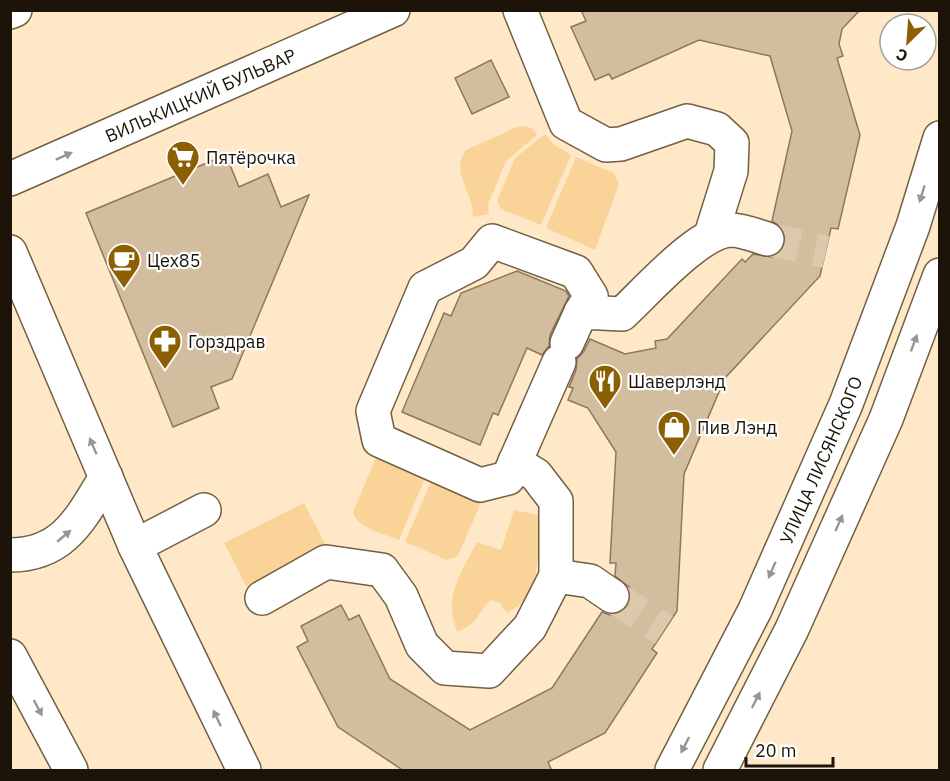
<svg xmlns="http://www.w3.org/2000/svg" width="950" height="781" font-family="'IBM Plex Sans',sans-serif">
	<rect width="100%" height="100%" fill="#fee8c8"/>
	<g fill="#fad398">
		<path d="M525,126L533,129L537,135L506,161L488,204L489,214L473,217C474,192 449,172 466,150L517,127Z"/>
		<path d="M545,134L552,143L571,155L541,225L501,209L497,201L515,158Z"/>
		<path d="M576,157L614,173L619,184L595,250L546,228Z"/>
		<path d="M377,455L426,476L399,540C385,534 356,528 353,512Z"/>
		<path d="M432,479L482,500L458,556L447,560L405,542Z"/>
		<path d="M304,503L328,550L249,591L224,543Z"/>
		<path d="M514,510L540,515C538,543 542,580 522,602C518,607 512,610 507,613L500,603L491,600C477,612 479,624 457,632C443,595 461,574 477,542L501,550Z"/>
	</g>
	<g fill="#d2bd9e" stroke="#8b785b" stroke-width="1.5">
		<path d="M581,10H860L842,29L839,44L843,56L837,58L860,135L838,229L831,228L820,276L725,378L684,474L677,611L652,649L657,653L605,733L548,762L552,771H404L338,727L297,647L308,641L301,626L341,605L349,620L359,615L390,679L470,730L552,688L602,612L610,615L620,613L627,607L631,598L629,587L615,576L616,563H610L616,452L588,408L568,400L573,388L569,387L576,370L577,359L584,351L590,339L625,354L656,348L655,341L667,339L742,259L745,262L753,254L772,257L780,252L785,244V236L781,227L772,221L792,131L770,56L699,40L612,79L609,74L595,80L571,27L586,21Z"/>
		<path d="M491,60L509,97L472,114L455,78Z"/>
		<path d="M226,155L239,187L268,174L281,207L309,195L232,379L211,387L219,408L173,427L86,213Z"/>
		<path d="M517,271L566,291L569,296L550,335L549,346L542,355L527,348L498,415L493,413L480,445L402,412L444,313L451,316L461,293Z"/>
	</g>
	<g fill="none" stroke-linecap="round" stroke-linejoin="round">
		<g stroke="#dcc8ab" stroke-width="33" stroke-dasharray="33 16" stroke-linecap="butt">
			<path d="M767,239L826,252"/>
			<path d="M612,596L664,630"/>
		</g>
		<defs>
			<g id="minor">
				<path d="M520,10L566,123L606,145L621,144L687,121L717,129L732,143L731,171L711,235"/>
				<path d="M10,12L15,10"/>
				<path id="s1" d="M10,179L393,10"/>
				<path d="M10,252L135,546L244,770"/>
				<path d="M567,343L581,312L622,314C646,292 699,231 731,230C742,230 757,236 767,239"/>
				<path d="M515,462L508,478L480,485L379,440L373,411L425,288L474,263L492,241L576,272L591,296L581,312"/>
				<path d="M135,546L204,510"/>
				<path d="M10,555C64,555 81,518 106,477"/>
				<path d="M556,576V501L536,475L515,462L559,362"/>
				<path d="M262,598L326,562L382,570L401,596L422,645L445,668L489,671L530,627L556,576L590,581L612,596"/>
				<path d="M10,656L71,770"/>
				<path id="s2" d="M672,770L755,610L846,404L913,226L940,138"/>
				<path d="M720,770L792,629L886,419L940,275"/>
			</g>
		</defs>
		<use href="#minor" stroke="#726043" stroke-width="36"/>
		<use href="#minor" stroke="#fff" stroke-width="33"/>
	</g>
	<defs><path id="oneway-solid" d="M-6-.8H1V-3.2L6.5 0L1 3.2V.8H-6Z" transform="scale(1.5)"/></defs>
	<g fill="#999590">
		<use href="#oneway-solid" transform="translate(64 156) rotate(-24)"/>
		<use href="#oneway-solid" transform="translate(922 194) rotate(107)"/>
		<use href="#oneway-solid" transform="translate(914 343) rotate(-70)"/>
		<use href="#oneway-solid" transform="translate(93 446) rotate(-113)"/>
		<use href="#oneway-solid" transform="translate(839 523) rotate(-66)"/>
		<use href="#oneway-solid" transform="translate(64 536) rotate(-40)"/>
		<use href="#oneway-solid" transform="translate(772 570) rotate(114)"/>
		<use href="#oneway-solid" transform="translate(756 700) rotate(-63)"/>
		<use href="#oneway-solid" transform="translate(38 708) rotate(62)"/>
		<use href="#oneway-solid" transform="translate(217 718) rotate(-115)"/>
		<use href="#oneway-solid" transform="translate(685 745) rotate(117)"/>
	</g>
	<defs>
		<symbol id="supermarket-pin" viewBox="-11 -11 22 30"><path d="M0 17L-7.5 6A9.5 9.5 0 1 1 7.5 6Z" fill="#8b5f02" stroke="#fff"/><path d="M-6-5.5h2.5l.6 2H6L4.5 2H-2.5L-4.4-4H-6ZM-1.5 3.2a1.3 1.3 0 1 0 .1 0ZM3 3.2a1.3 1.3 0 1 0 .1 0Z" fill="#fff"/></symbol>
		<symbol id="cafe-pin" viewBox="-11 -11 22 30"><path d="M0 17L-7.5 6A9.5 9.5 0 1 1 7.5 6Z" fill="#8b5f02" stroke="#fff"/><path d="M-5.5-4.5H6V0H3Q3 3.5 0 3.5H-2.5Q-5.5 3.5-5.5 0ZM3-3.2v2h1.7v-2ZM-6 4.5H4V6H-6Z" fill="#fff"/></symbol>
		<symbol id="pharmacy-pin" viewBox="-11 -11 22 30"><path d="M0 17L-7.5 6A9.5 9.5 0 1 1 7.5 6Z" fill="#8b5f02" stroke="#fff"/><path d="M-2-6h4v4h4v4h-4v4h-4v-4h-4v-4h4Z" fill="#fff"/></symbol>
		<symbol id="restaurant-pin" viewBox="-11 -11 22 30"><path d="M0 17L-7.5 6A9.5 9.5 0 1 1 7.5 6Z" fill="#8b5f02" stroke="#fff"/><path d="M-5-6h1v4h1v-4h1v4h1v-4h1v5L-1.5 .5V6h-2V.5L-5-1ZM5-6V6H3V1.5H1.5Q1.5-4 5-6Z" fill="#fff"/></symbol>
		<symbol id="shop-pin" viewBox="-11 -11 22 30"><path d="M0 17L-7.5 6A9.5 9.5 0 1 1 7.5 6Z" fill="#8b5f02" stroke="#fff"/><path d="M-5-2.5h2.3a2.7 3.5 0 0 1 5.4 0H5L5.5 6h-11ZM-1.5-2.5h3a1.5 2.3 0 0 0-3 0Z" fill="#fff"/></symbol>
	</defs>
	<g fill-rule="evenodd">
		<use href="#supermarket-pin" x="164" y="138" width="38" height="52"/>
		<use href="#cafe-pin" x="105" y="241" width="38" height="52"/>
		<use href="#pharmacy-pin" x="146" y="322" width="38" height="52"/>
		<use href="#restaurant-pin" x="586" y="362" width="38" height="52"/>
		<use href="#shop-pin" x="655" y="408" width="38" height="52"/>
	</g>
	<g text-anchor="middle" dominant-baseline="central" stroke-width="4.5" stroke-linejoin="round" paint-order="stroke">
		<g font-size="18" fill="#1c1409" stroke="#fff">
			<text stroke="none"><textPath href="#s1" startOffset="208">ВИЛЬКИЦКИЙ БУЛЬВАР</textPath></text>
			<text stroke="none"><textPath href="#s2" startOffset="344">УЛИЦА ЛИСЯНСКОГО</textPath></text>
		</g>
		<g font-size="18" fill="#1c1409" stroke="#fff" text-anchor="start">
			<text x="206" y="157">Пятёрочка</text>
			<text x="147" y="260">Цех85</text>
			<text x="188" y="341">Горздрав</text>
			<text x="628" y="381">Шаверлэнд</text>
			<text x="697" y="427">Пив Лэнд</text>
		</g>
	</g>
	<rect width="950" height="781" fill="none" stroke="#1c1409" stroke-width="24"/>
	<g transform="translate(908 42) rotate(205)"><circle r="28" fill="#ffffff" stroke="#a4a19d" stroke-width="1.5"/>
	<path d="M0-4.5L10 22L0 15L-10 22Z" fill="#8b5f02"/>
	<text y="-9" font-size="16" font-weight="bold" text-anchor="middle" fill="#1c1409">С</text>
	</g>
	<path d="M746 757v9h87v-9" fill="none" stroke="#1c1409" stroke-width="3"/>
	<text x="755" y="757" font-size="18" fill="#1c1409" stroke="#ffffff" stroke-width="4.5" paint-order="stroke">20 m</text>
</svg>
